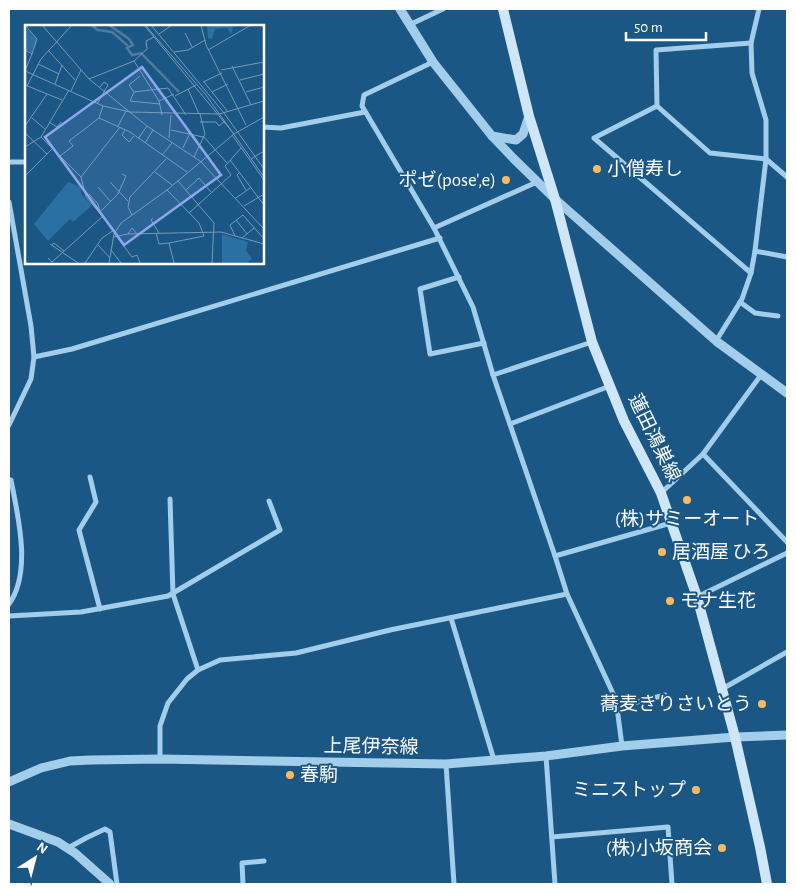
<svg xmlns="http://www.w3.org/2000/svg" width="796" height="893" font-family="'Alegreya Sans','Noto Sans JP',sans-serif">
	<rect width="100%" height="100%" fill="#1b5785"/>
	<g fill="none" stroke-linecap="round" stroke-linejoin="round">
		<g stroke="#a2cdeb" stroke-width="5">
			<path d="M409,25L443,9"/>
			<path d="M751,43L656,50L657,106L710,153L766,159L787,177"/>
			<path d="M433,62L364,95L362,106L434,228L473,307L493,375L555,556L567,594L616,700L622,746"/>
			<path d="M657,106L594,138L751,273"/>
			<path d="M262,127L281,128L365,112"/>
			<path d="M9,162H26"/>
			<path d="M9,202L31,326L34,357L31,379L9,425"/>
			<path d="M434,228L537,182"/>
			<path d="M755,251L787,257"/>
			<path d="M459,277L420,289L430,354L484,343"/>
			<path d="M740,302L755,313L778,316"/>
			<path d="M716,341L742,299L751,273L755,251L766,159V120L752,73L751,43L759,9"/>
			<path d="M34,357L72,349L440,238"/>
			<path d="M493,375L592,342"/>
			<path d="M510,424L610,386"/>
			<path d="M703,454L787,542"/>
			<path d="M90,477L96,502L79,530L100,609"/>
			<path d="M661,493L703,454L761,375"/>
			<path d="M170,499L173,594L198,670"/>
			<path d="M555,556L671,523"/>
			<path d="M697,597L787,553"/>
			<path d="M9,604C32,572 18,516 11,480"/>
			<path d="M9,616L81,612L168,596L280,530L269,501"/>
			<path d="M451,618L494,760"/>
			<path d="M722,689L787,652"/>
			<path d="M617,707L665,695"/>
			<path d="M546,756L555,884"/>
			<path d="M160,759V726L168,703L187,679L198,670L220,660L296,653L390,630L567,594"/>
			<path d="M446,764L454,884"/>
			<path d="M552,837L668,827L672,884"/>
			<path d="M68,848L86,838L105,829L110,832L117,884"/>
			<path d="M243,884L242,863L264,861"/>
		</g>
		<g stroke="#a2cdeb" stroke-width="9">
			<path d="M400,9L433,62L492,136L513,158L555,199L716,341L787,393"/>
			<path d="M492,136L516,140L523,134L529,116"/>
			<path d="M9,782L41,768L70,761L91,760L160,759L446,764L546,756L622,746L735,737L787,735"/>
			<path d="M9,824L58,842L75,853L110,884"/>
		</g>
		<path stroke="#cee6f8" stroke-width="10" d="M503,9L529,116L555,199L592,342L624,421L661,493L697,597L735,737L760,847L767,884"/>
	</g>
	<g fill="#fdba5e" stroke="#1b5785" stroke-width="2">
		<circle cx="597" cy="169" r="5"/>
		<circle cx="506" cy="180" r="5"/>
		<circle cx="687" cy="500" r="5"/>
		<circle cx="662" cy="552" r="5"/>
		<circle cx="670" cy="601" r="5"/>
		<circle cx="762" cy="704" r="5"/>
		<circle cx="290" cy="775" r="5"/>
		<circle cx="696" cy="790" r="5"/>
		<circle cx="722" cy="848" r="5"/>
	</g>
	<g text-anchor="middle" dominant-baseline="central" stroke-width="4" stroke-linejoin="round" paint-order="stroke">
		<g font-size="19" fill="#fff" stroke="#1b5785" text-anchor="start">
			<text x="607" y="169">小僧寿し</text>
			<text x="496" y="180" text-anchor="end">ポゼ(pose',e)</text>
			<text x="687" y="519" text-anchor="middle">(株)サミーオート</text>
			<text x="672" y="552">居酒屋 ひろ</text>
			<text x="680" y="601">モナ生花</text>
			<text x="752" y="704" text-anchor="end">蕎麦きりさいとう</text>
			<text x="300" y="775">春駒</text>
			<text x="686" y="790" text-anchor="end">ミニストップ</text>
			<text x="712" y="848" text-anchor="end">(株)小坂商会</text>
		</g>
		<g font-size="19" fill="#fff" stroke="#1b5785">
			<text transform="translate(654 438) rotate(64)">蓮田鴻巣線</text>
			<text transform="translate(371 747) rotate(1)">上尾伊奈線</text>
		</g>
	</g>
	<g transform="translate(25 25)">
		<rect width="239" height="239" fill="#1b5785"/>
		<path d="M182,0H207L208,3L206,9L202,3L190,4L187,14L183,13ZM2,4L12,14L7,28L0,24ZM43,157L55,162L57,170L66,179L65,182L48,197L45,194L23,216L9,199ZM197,209L223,217L221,225L227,234L222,238H197Z" fill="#2b70a2"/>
		<path fill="none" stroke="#507b9d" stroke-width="2.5" d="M66,0L73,5L87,7L103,21M84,0L104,14L108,20L102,23L107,30L116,28L154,67"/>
		<path fill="none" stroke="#769ab6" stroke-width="1" d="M0,0L12,14L7,29L0,25M17,0L64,54L122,101L175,136L239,204M119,0L209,109M120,0L181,70L239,152M126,0L199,88L239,144M176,0L181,20L221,100M160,8L167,22M134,9L147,0M23,25L50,55M183,25L226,0M149,27L163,25L180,15M109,36L134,76L137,90M13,39L34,49M207,41L226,80M196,45L239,37M0,46L78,81L105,87L194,89L239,76M0,46L7,29M115,51L104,60L109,67L143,63L161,90M64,54L109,36L122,24L121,16L129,12M215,55L239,49M178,57L197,48M179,57L203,87M30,59L37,40M0,60L37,75M2,61L16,34L47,0M163,64L174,89M46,66L56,45M109,67L105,76L135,79M187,67L203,59M221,67L239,62M150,71L171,60M134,76L149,69M72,79L83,60L79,57L75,62M78,81L74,93L105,107L162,147M7,93L20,104M24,97L32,102L36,97M175,97H191L194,101L200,96M0,101L22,69M93,101L101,86M100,105L97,110L104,117L109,111M146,105L178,112M0,108L22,129M207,110L239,155M178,111L202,138M16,112L56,152L61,172L90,206M144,113L146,90M113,114L122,101M120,118L128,105M0,122L16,112L44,65M158,123L165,108M137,130L147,118M35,131L48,121L44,116L74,93M169,132L180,109L175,89M226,134L239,126M205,135L239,180M130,147L147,160M215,147L212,150L221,165M0,151L27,124M56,152L95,102M153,156L189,198L187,238M85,157L103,176M73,162L86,177M142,165L174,198L179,211L144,218M161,165L174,153L186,167M64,169L73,179L75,187L93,169L101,151L97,149M167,172L181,161M211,173L225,163M219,181L239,169M164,188L206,150L200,141L216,123M107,190L103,182L105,172L141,134M128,193L126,195L134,208M211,195L222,209M131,208L134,219L144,218L149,238M103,209L107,203L113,210M210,211L205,200L218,190L239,214M89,212L102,209L196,207L239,219M92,212L107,232L112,230L115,238M217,213L229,203M25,219L53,238M27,220L29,218L39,226M73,220L85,233M86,225L96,238M23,233L27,237L78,191M60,238L77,213L89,205M84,238L89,209L96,198L142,165L209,109L239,92"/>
		<path fill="#8ea6ec" fill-opacity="0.15" stroke="#8ea6ec" stroke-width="2.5" d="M117,42L196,150L99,220L20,112Z"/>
		<rect width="239" height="239" fill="none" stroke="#fff" stroke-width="2.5"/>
	</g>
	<rect width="796" height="893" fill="none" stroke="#ffffff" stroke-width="20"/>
	<g transform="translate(35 858) rotate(36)" stroke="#1b5785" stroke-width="4" paint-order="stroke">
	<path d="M0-4L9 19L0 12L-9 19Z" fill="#ffffff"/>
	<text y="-8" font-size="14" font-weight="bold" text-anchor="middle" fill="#ffffff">N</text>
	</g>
	<path d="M626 32v8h80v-8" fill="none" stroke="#ffffff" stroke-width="2.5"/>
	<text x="634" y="32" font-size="15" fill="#ffffff" stroke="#1b5785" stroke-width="4" paint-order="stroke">50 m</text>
</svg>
